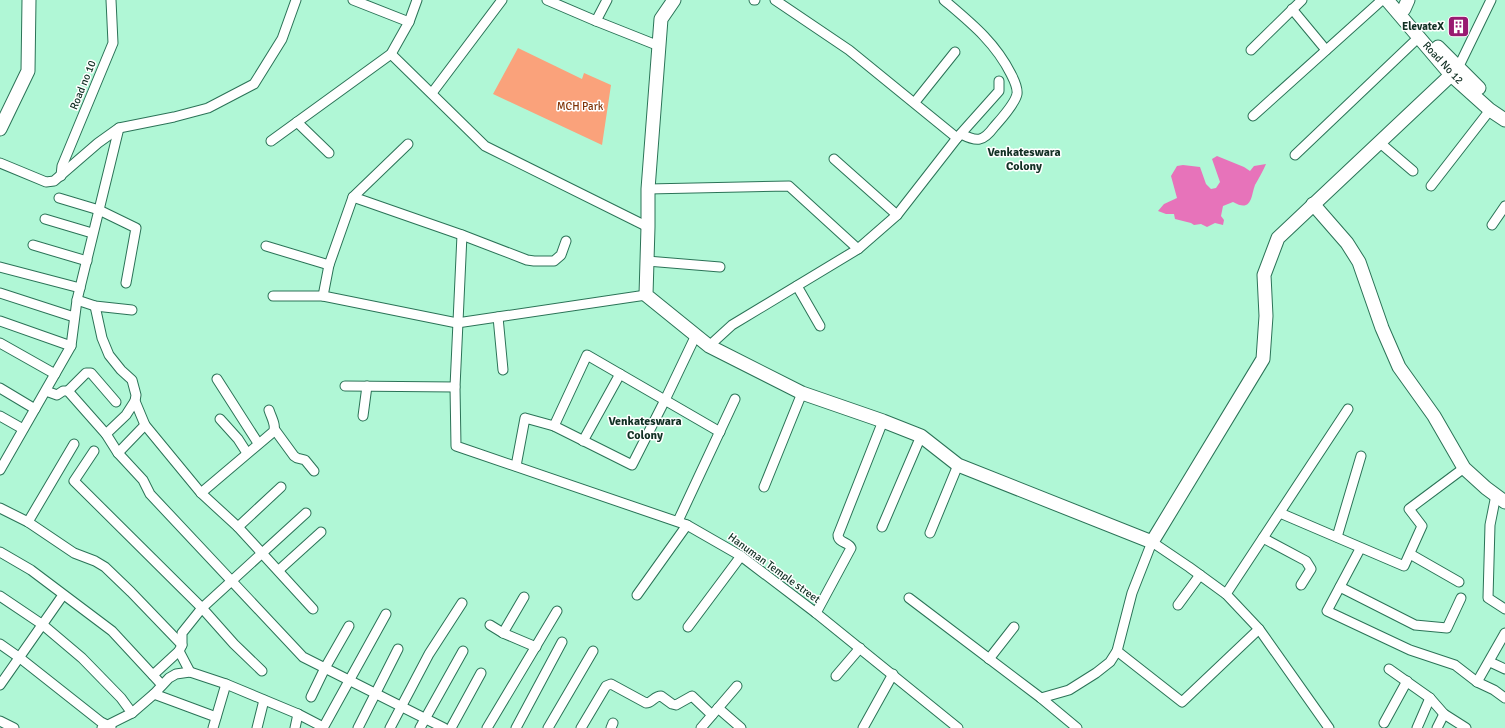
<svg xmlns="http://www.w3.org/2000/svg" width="1505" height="728" font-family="Signika,sans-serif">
	<rect width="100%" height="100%" fill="#b0f7d6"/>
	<path fill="#faa27b" d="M518,48L582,79L584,73L611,85L602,145L493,94Z"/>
	<path fill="#e773ba" d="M1217,156L1244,167L1250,171L1254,166L1266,164C1263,171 1259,178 1255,185C1251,196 1252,213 1233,202L1223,206L1221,216L1224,220L1223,225L1215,223L1207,227L1201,224L1194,225L1191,223L1175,219L1174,214H1166L1158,211L1164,204L1177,198L1171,176L1177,166L1183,165L1200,167L1206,184L1211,189L1216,188L1220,182L1212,159Z"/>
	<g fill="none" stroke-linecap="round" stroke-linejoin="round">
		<defs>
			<g id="street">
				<path d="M353,0L409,22"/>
				<path d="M547,0L596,21L659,46"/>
				<path d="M754,0H755"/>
				<path d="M775,0L849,50L957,138"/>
				<path d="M944,0C971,23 995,42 1011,74C1014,80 1018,87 1017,94C1015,104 1001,119 994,127C983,142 977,142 961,134"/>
				<path d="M1292,9L1326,50"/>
				<path d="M596,21L607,0"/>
				<path d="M1251,50L1302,0"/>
				<path d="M391,54L485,146L648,227"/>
				<path d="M1458,68L1491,0"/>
				<path d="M432,93L502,0"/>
				<path d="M915,102L955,52"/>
				<path d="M1253,116L1382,0"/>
				<path d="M297,122L329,153"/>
				<path d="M271,141L391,54L409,22L417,0"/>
				<path d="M1379,142L1413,171"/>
				<path d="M1295,155L1419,37"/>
				<path d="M834,159L897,215"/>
				<path d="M0,163L46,182L54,181L98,143L119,128L174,117L208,108L254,84L282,39L296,0"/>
				<path d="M61,176L62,166L113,43L111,0"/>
				<path d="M1431,186L1490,110"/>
				<path d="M648,189L789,186L858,249"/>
				<path d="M353,197L462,235L527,260L534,261H554L561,255L566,241"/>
				<path d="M59,198L99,210L136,228L126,283"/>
				<path d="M45,219L92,233"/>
				<path d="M1492,225L1505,206"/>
				<path d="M462,235L455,387L456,446L687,525L741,556L816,613L958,728"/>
				<path d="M33,245L87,261"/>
				<path d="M266,246L329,265"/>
				<path d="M647,261L720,267"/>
				<path d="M0,267L80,288"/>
				<path d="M797,286L820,326"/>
				<path d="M0,293L74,317"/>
				<path d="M273,296H323L457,323L646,295"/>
				<path d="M323,296L329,265L353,197L408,144"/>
				<path d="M77,300L95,306L132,310"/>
				<path d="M95,306L102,338L109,355L121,370L132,380L136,395L135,401L145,425L201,493L238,527L313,609"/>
				<path d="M498,317L503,370"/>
				<path d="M0,321L71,346"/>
				<path d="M0,343L55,374"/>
				<path d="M709,346L732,325L858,249L897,215L957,138L999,91V81"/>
				<path d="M217,379L258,443"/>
				<path d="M345,386L455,387"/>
				<path d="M0,388L35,409"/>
				<path d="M46,391L57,395L63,391H68L106,434L118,453L143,480L150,494L303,657L444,728"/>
				<path d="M68,391L86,373H91L116,402"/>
				<path d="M0,416L23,429"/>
				<path d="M363,416L367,386"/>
				<path d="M220,419L238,439L247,453"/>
				<path d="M554,426L587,355L720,432"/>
				<path d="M275,430L294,456L297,458L305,460L314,471"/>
				<path d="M106,434L126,415L135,401"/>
				<path d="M583,441L620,374"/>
				<path d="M94,451L74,481L202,608L234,644L262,671"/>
				<path d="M118,453L145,425"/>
				<path d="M516,466L525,418L554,426L632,465L665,400L696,335"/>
				<path d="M0,470L71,346L77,300L119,128"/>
				<path d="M764,487L802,393"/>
				<path d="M201,493L273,432C277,426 271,417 269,410"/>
				<path d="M1496,495L1490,525L1488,598L1505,609"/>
				<path d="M0,508L28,522L74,553L95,561L105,567L131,592L182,645"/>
				<path d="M1280,513L1404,566L1422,526L1409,509L1464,468"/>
				<path d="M678,521L735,399"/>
				<path d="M28,522L74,444"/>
				<path d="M238,527L281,487"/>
				<path d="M882,527L921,436"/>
				<path d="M930,533L958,465"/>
				<path d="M1337,537L1361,456"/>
				<path d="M1263,538L1306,561L1311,569L1301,585"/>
				<path d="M1360,549L1327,611L1410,650L1455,665L1477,682L1494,690L1505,698"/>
				<path d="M0,552L31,570L112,631L162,685"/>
				<path d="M1410,554L1459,582"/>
				<path d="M279,570L321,532"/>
				<path d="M1340,587L1415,625L1447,628L1461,598"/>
				<path d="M1226,594L1348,409"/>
				<path d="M637,595L687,525"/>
				<path d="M0,596L43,625L82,658L121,698L132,713"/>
				<path d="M909,598L1041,698L1077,728"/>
				<path d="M1178,605L1200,575"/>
				<path d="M816,613L851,548C849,542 838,543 838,535L883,421"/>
				<path d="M490,625L503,633L536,647"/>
				<path d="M688,627L741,556"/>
				<path d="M503,633L524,597"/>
				<path d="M0,644L20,658L101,722L111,727"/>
				<path d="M179,651L190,672"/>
				<path d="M1117,651L1182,702L1259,629"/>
				<path d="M989,659L1014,627"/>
				<path d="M1490,662L1505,669"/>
				<path d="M1389,669L1430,698L1444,714L1466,728"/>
				<path d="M153,675L179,651L182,645V633L202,608L306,513"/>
				<path d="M836,676L860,648"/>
				<path d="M1477,682L1505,633"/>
				<path d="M0,685L63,595"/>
				<path d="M154,694L216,717"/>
				<path d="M311,697L325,668L349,626"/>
				<path d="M1041,698L1069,690L1096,673L1110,662L1117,651L1132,593L1152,542L1189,567L1226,594L1259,629L1329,728"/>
				<path d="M718,708L741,728"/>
				<path d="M0,721L14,728"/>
				<path d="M1384,723L1407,681"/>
				<path d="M102,728L132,713L154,694L169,678L176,674L190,672L226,684L298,714L323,727"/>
				<path d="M213,728L226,684"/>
				<path d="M257,728L264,700"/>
				<path d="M295,728L298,714"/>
				<path d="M323,728L386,614"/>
				<path d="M358,728L398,649"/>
				<path d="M390,728L429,654L462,603"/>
				<path d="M420,728L463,651"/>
				<path d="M451,728L481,673"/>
				<path d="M487,728L557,611"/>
				<path d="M516,728L562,642"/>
				<path d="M548,728L593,651"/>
				<path d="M581,728L606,686L611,684L646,703C652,703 654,696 661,696L672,704L676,705L692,696L712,715"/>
				<path d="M611,728L613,723"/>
				<path d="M701,728L737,686"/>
				<path d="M863,728L893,674"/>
				<path d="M1417,728L1430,698"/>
				<path d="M1437,728L1444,714"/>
			</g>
			<g id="secondary">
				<path d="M674,0L661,19L648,189V227L646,295L709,346L802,393L883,421L921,436L958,465L1152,542L1263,359L1266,316L1264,275L1278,238L1451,75"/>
				<path d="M1387,0L1451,75L1490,110L1505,120"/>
				<path d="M1404,9L1408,0"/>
				<path d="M1438,47L1479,88"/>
				<path d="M0,129L28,71L29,0"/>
				<path d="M1313,204L1347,243L1359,262L1382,328L1399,367L1434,416L1464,468L1486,488L1505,502"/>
			</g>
		</defs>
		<use href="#street" stroke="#2b7357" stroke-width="11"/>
		<use href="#secondary" stroke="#2b7357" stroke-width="15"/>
		<use href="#street" stroke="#fff" stroke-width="9"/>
		<use href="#secondary" stroke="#fff" stroke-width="13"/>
	</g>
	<defs>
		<symbol id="building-square" viewBox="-11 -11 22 22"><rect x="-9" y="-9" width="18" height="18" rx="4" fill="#991a71" stroke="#fff"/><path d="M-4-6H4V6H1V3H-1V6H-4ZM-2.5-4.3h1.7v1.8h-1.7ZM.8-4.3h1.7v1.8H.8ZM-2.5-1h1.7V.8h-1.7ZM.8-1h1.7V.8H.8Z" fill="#fff"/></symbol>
	</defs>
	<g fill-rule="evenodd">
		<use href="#building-square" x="1446" y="14" width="25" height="25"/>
	</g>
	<g text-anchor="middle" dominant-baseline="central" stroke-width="3" stroke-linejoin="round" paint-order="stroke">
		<g font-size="11" font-weight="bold" fill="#123024" stroke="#fff" text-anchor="end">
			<text x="1444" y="26">ElevateX</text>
		</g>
		<g font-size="11" fill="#123024" stroke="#fff">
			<text transform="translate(1443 63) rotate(47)">Road No 12</text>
			<text transform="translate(83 85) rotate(-68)">Road no 10</text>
			<text transform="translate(774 568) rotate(36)">Hanuman Temple street</text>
		</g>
		<g font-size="11" fill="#7f3307" stroke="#fff">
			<text x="580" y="106">MCH Park</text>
		</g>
		<g font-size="12" font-weight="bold" fill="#123024" stroke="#fff">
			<text x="1024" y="152">Venkateswara<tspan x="1024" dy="14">Colony</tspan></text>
			<text x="645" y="421">Venkateswara<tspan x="645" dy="14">Colony</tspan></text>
		</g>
	</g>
</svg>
